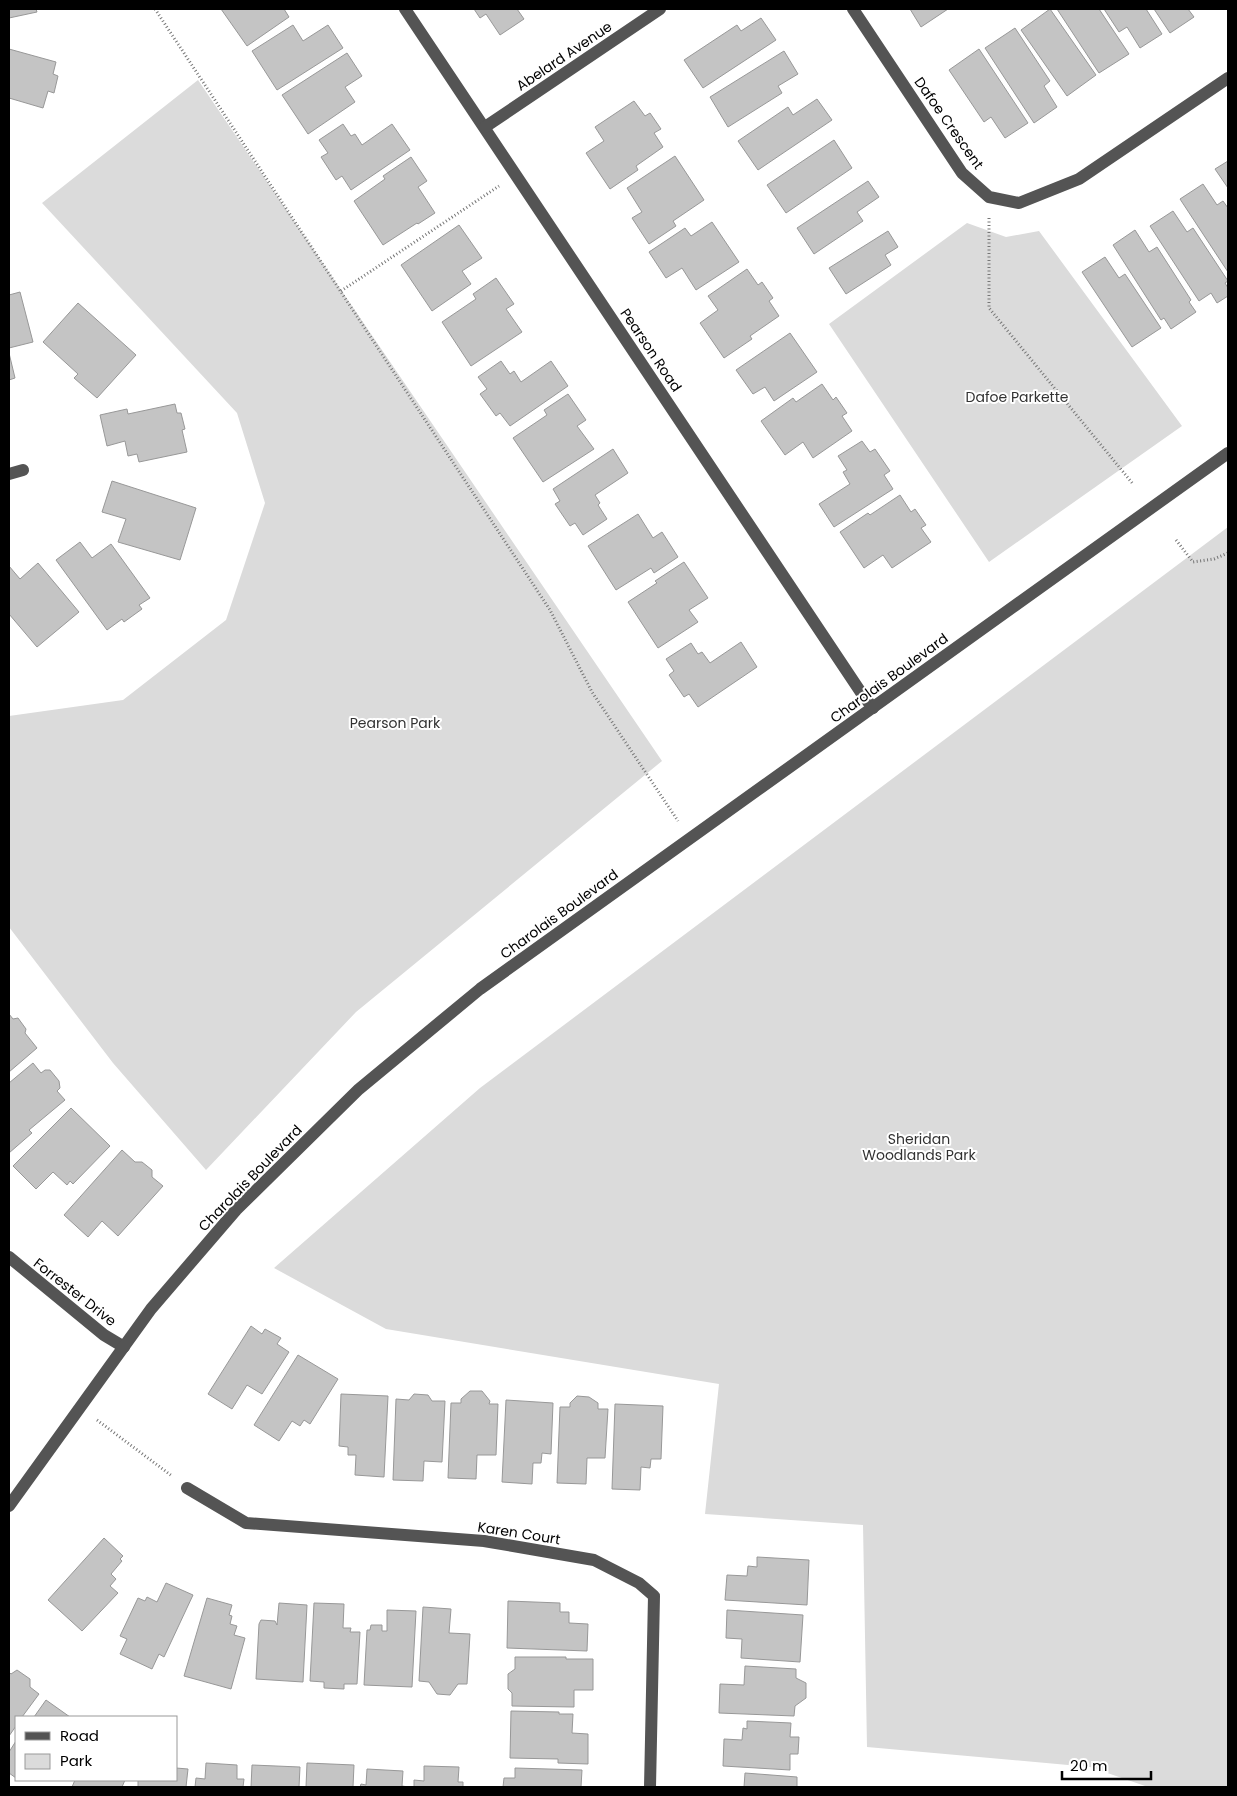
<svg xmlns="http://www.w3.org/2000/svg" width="1237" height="1796" font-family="Poppins,sans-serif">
	<rect width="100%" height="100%" fill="#fff"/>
	<g fill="#dbdbdb">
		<path d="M198,80L662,761L356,1012L206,1170L113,1063L9,927V716L123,700L226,620L265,503L237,413L42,203Z"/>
		<path d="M967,223L1006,237L1039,231L1182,426L989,562L829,324Z"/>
		<path d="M1228,527V1787H1148L1090,1767L867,1747L863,1525L705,1514L719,1384L386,1329L274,1268L480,1088Z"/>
	</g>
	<g fill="#c4c4c4" stroke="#989898">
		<path d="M9,9H36L37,12L9,18Z"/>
		<path d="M221,9H284L289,17L247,46Z"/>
		<path d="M474,9H517L524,19L500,35L486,14L480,18Z"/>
		<path d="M910,9H948L921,27Z"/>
		<path d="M1050,9L1096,75L1067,96L1021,30Z"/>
		<path d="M1057,9H1099L1129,54L1099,73Z"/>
		<path d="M1104,9H1146L1162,34L1140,48L1127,27L1119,32Z"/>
		<path d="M1154,9H1188L1194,17L1170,33Z"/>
		<path d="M761,18L776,40L703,88L684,60L737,25L741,31Z"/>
		<path d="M293,25L303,41L328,25L343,48L277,90L252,51Z"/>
		<path d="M1015,28L1050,81L1044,86L1057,107L1034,123L985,48Z"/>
		<path d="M9,49L56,62L53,74L58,76L54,93L48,91L43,108L9,98Z"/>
		<path d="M979,49L1028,123L1005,138L991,117L984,122L949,70Z"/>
		<path d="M784,51L798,74L778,86L782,93L728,127L710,97Z"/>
		<path d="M347,53L362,76L345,87L355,102L308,134L282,95Z"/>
		<path d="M817,99L832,120L758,170L738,141L788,107L793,115Z"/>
		<path d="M634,101L645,116L650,113L661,129L654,133L663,147L636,166L638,170L610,189L586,153L604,141L595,127Z"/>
		<path d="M343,124L351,136L355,134L362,145L392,124L410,150L351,190L342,176L336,180L321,157L328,153L319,140Z"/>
		<path d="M834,140L852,168L786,213L767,185Z"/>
		<path d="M675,156L704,200L673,221L676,226L649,244L632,218L642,212L627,188Z"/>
		<path d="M411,157L427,181L418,187L435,213L418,224L417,223L383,245L354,201L385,179L383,176Z"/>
		<path d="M1228,161V188L1215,169Z"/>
		<path d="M868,181L879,197L857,212L863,221L814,254L797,228Z"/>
		<path d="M1203,184L1217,205L1223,201L1228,208V272L1180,199Z"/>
		<path d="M1173,211L1187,232L1193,228L1228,281L1225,283L1228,288V296L1217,303L1211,293L1199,301L1150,226Z"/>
		<path d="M712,222L739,262L696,290L682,268L666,278L649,252L685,228L691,236Z"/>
		<path d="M459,225L482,258L462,271L471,284L432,311L401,265Z"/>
		<path d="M1135,230L1149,252L1157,247L1191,300L1189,302L1196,312L1171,329L1164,318L1161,320L1113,245Z"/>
		<path d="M888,231L898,247L885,255L891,265L846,294L829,268Z"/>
		<path d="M1105,257L1119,278L1125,274L1161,328L1132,347L1082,272Z"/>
		<path d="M747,269L758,285L762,282L773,298L769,301L779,316L750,336L752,339L724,358L700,323L718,310L708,296Z"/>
		<path d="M496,278L514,304L506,309L522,332L471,366L442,322L476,299L473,294Z"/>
		<path d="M20,292L33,342L9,348V295Z"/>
		<path d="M78,303L136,355L97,398L74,378L78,374L43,342Z"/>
		<path d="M790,333L817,372L774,401L765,387L753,394L736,370Z"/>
		<path d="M9,353L15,378L9,380Z"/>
		<path d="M501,361L510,374L514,371L521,382L551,361L568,386L510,426L500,413L496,416L480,394L487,389L478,377Z"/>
		<path d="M822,384L833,400L836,397L847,413L842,416L852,431L813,458L803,442L785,455L761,421L793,398L796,402Z"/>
		<path d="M568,394L586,420L577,426L594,449L543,482L513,438L547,415L544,410Z"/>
		<path d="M175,404L177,413H181L185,429L182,430L187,452L139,462L137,454L128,456L125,441L107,446L100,415L127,409L128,414Z"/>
		<path d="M862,441L870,452L875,449L890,471L884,475L893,489L834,527L819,504L850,484L843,472L847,470L838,456Z"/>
		<path d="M613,449L628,473L595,495L600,503L598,505L607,519L583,535L575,523L570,526L555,504L560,501L553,489Z"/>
		<path d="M112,481L196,508L180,560L118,542L126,519L102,512Z"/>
		<path d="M900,495L911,512L915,509L926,525L921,528L931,542L892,568L883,555L864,568L840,532L868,513L870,515Z"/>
		<path d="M638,514L653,538L662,532L678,557L654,573L651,568L616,590L588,546Z"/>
		<path d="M80,542L92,558L111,544L150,598L139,605L142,609L124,622L122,619L107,630L56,560Z"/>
		<path d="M684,562L708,598L689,610L698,622L658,648L628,602L657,583L655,581Z"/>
		<path d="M38,563L79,612L37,647L9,614V566L20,579Z"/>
		<path d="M741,642L757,667L698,707L689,694L684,697L669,675L674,671L666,659L691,643L698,654L702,652L710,663Z"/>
		<path d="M9,1014L13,1019L18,1018L26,1029L25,1033L37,1048L9,1072Z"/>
		<path d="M33,1063L41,1073L45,1070H50L59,1081L60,1088L57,1091L65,1100L29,1130L32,1133L9,1153V1083Z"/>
		<path d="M71,1108L110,1146L73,1184L70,1181L67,1185L53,1172L36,1189L13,1166Z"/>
		<path d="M122,1150L135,1162H142L152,1170V1177L163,1186L118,1236L102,1221L88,1237L64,1215Z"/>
		<path d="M251,1326L262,1334L265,1329L281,1338L277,1344L289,1352L262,1394L247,1385L232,1409L208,1394Z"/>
		<path d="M298,1355L338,1379L310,1424L304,1420L300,1426L292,1421L279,1441L254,1425Z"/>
		<path d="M470,1391H482L490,1401L489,1404H498L496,1455H477L476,1479L448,1478L451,1403H461V1399Z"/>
		<path d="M341,1394L388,1396L384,1477L355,1475L356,1455H348V1447L339,1446Z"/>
		<path d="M414,1394L428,1395L432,1401H445L442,1462L424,1461L423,1481L393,1480L396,1399L409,1400Z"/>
		<path d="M577,1396L589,1397L598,1403V1409H608L605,1458H587L586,1484L557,1483L560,1407H570V1403Z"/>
		<path d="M506,1400L553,1403L551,1454L542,1453L541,1463H533L532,1484L502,1482Z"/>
		<path d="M615,1404L663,1406L661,1459H651L650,1468L641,1467L640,1490L612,1489Z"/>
		<path d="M104,1538L123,1556L120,1559L122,1561L111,1574L116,1579L110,1586L118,1593L82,1631L48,1600Z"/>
		<path d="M757,1557L809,1560L807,1605L725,1600L727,1575L747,1576L748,1566L757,1567Z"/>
		<path d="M166,1583L193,1595L164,1657L159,1654L152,1669L120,1654L127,1639L120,1636L138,1598L145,1601L147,1597L157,1602Z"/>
		<path d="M207,1598L232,1605L229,1615L232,1616L230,1624L237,1626L234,1635L245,1638L231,1689L184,1676Z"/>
		<path d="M508,1601L560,1603V1612H569V1623L588,1624L587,1651L507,1648Z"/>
		<path d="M279,1603L307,1605L303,1682L256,1679L259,1624L261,1620L275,1621L277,1625Z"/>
		<path d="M314,1603L344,1604L343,1628H351L350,1632H360L357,1684H344V1689L324,1688V1682L310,1681Z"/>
		<path d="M423,1607L451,1609L449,1633L470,1634L467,1684H458L450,1695L437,1694L429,1682L419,1681Z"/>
		<path d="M387,1610L416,1611L412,1687L364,1685L367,1630H370L371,1625H382V1631H387Z"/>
		<path d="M727,1610L803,1615L800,1662L741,1658L742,1639L726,1638Z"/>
		<path d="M515,1657H566V1659H593V1690H574V1707L512,1706V1693L508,1689V1674L515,1669Z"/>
		<path d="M745,1666L796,1669V1678L806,1683V1698L795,1706L794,1716L719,1713L720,1684L744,1685Z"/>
		<path d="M17,1670L30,1679V1687L39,1694L22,1717H16V1726L9,1736V1672L11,1674Z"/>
		<path d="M46,1700L70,1717H34Z"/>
		<path d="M511,1711L559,1712V1714H573L572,1733L588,1734V1764L558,1763V1759L510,1758Z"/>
		<path d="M747,1721L791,1723L790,1737H799L798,1754H790V1770L723,1766L724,1739L742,1740L743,1728L747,1729Z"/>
		<path d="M16,1741V1778L9,1773V1752Z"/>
		<path d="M206,1763L237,1765V1779H244L243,1787H195L196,1778L205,1779Z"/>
		<path d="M307,1763L354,1765L353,1787H306Z"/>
		<path d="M252,1765L300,1767L299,1787H251Z"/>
		<path d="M424,1766L459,1767L458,1782H463V1787H414V1780L424,1781Z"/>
		<path d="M176,1768L188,1769L186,1787H138V1780H176Z"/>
		<path d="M515,1768L582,1770L581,1787H503L504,1778H515Z"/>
		<path d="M367,1769L403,1771L402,1786L408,1787H360L361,1784L366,1785Z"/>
		<path d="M745,1773L797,1777V1787H744Z"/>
		<path d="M75,1780H125L122,1787H72Z"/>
	</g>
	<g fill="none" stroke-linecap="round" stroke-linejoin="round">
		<g stroke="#767676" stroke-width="3" stroke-dasharray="1 2.5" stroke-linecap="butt">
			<path d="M155,9L550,610L592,692L678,821"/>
			<path d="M989,218V308L1133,484"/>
			<path d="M341,291L499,186"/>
			<path d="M1176,540L1193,562L1214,559L1228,553"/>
			<path d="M97,1420L172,1476"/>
		</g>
		<g stroke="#545454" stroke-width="12">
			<path d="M405,9L862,694L873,708"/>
			<path d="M853,9L962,173L989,197L1019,203L1079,179L1228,78"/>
			<path d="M485,127L660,9"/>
			<path d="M9,474L23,470"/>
			<path d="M9,1257L104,1335L124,1347"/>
			<path d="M187,1488L246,1523L484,1541L594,1560L639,1583L654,1596L650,1787"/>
			<path d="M9,1506L151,1309L236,1210L359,1089L480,989L1228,453"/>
		</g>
	</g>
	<g text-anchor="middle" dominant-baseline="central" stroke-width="4" stroke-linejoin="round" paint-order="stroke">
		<g font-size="14" fill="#000" stroke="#fff">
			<text transform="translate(564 56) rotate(-34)">Abelard Avenue</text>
			<text transform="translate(949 123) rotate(55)">Dafoe Crescent</text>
			<text transform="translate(651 350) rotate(56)">Pearson Road</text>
			<text transform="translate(889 678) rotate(-36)">Charolais Boulevard</text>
			<text transform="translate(559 914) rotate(-36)">Charolais Boulevard</text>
			<text transform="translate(250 1178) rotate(-46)">Charolais Boulevard</text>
			<text transform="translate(75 1292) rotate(38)">Forrester Drive</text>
			<text transform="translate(519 1533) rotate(9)">Karen Court</text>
		</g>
		<g font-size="14" fill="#323232" stroke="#fff">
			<text x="1017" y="397">Dafoe Parkette</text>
			<text x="395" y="723">Pearson Park</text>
			<text x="919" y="1139">Sheridan<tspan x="919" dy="16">Woodlands Park</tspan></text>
		</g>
	</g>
	<rect width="1237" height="1796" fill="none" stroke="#000000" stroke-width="20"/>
	<rect x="15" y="1716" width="162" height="65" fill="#ffffff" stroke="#999999"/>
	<rect x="25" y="1732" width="25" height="8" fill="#545454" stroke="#999999"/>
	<text x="60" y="1741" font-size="15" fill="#000000">Road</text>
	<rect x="25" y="1754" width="25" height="15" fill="#dbdbdb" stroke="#999999"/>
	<text x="60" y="1766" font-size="15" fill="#000000">Park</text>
	<path d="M1062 1771v8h89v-8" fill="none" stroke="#000000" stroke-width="2.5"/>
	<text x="1070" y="1771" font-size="15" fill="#000000" stroke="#ffffff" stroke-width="4" paint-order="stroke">20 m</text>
</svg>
